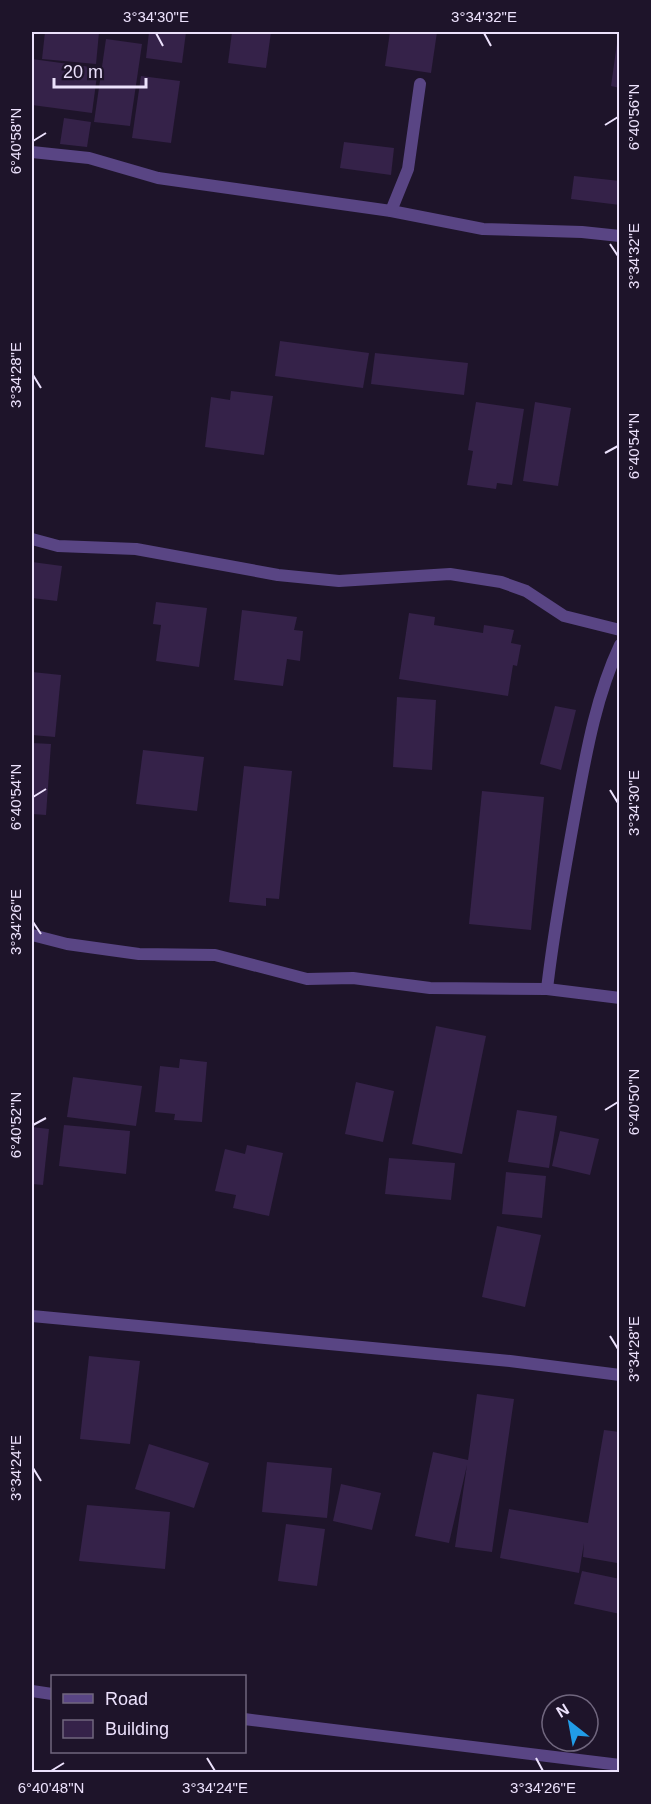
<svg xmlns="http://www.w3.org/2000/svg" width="651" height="1804" font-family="Helvetica,sans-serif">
	<rect width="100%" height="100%" fill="#1e142a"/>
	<g fill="#352249">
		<path d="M45,32H99L96,64L42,59Z"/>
		<path d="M149,32H186L182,63L146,58Z"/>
		<path d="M232,32H271L266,68L228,63Z"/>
		<path d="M390,32H437L431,73L385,66Z"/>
		<path d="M618,36H620V88L611,86Z"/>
		<path d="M106,39L142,44L130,126L94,122Z"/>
		<path d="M32,59L98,68L92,113L32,105Z"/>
		<path d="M141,76L180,81L171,143L132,138Z"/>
		<path d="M64,118L91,122L87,147L60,144Z"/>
		<path d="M344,142L394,148L391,175L340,168Z"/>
		<path d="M574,176L620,181V205L571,199Z"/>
		<path d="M280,341L369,353L363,388L275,376Z"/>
		<path d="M375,353L468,363L464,395L371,384Z"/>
		<path d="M231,391L273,396L264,455L205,447L211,397L230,400Z"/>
		<path d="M476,402L524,409L512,485L497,483L496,489L467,485L473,451L468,450Z"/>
		<path d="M535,402L571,408L558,486L523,481Z"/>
		<path d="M32,562L62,566L57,601L32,598Z"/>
		<path d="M156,602L207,608L199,667L156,661L161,625L153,624Z"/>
		<path d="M242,610L297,617L294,630L303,631L300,661L287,659L283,686L234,680Z"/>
		<path d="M409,613L435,617L434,625L483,633L484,625L514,630L511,643L521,645L517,666L513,665L508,696L399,679Z"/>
		<path d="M32,672L61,675L55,737L32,735Z"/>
		<path d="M397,697L436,700L432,770L393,767Z"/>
		<path d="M555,706L576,710L561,770L540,764Z"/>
		<path d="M32,743L51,744L46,815L32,814Z"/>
		<path d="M143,750L204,757L197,811L136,804Z"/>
		<path d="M244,766L292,771L279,899L266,898V906L229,902Z"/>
		<path d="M482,791L544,797L531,930L469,924Z"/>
		<path d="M436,1026L486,1036L462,1154L412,1144Z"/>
		<path d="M180,1059L207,1062L202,1122L174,1120L175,1114L155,1112L160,1066L179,1068Z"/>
		<path d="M73,1077L142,1086L136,1126L67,1117Z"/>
		<path d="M356,1082L394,1091L383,1142L345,1134Z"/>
		<path d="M517,1110L557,1116L549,1168L508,1162Z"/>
		<path d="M64,1125L130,1131L126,1174L59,1166Z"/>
		<path d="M32,1127L49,1129L43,1185L32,1184Z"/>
		<path d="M560,1131L599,1139L590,1175L552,1166Z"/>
		<path d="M247,1145L283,1153L269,1216L233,1208L236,1195L215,1191L225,1149L245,1154Z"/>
		<path d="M389,1158L455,1163L451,1200L385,1194Z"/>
		<path d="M506,1172L546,1176L542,1218L502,1214Z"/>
		<path d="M497,1226L541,1235L525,1307L482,1297Z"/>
		<path d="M89,1356L140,1361L130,1444L80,1439Z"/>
		<path d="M477,1394L514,1399L492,1552L455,1547L467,1465L449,1543L415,1536L433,1452L468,1460Z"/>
		<path d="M604,1430L620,1432V1547L617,1563L583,1557L584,1543L579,1573L500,1558L509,1509L588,1523Z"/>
		<path d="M149,1444L209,1463L194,1508L135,1489Z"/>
		<path d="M267,1462L332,1468L327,1518L262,1512Z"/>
		<path d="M341,1484L381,1493L372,1530L333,1521Z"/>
		<path d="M87,1505L170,1512L165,1569L79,1561Z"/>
		<path d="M286,1524L325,1529L317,1586L278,1581Z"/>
		<path d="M582,1571L620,1579V1614L574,1604Z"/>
	</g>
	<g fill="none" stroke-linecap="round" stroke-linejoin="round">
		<g stroke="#594584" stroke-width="12">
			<path d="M32,152L89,158L158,178L391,211L483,229L582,232L620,236"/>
			<path d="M391,211L408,169L420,84"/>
			<path d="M32,539L58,546L136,549L278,575L339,581L450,574L501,582L526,591L564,616L620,630"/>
			<path d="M32,935L67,944L139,954L215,955L307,979L353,978L430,988L547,989L620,998"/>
			<path d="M547,989C554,928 565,868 576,808C586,754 596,696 620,645"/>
			<path d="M32,1316L510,1361L620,1375"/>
			<path d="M32,1691L52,1694"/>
			<path d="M244,1719L620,1765"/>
		</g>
	</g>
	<path fill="none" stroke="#ece1fc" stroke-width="2" d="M156,33L163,46M484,33L491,46M605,125L618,117M33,141L46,133M610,244L618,256M33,375L41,388M605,453L618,446M610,790L618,803M33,797L46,789M33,922L41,934M605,1110L618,1102M33,1125L46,1118M610,1336L618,1349M33,1468L41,1481M207,1758L215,1771M536,1758L543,1771M51,1771L64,1763"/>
	<rect width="651" height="1804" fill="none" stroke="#1e142a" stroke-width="66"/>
	<rect x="51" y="1675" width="195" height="78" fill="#1e142a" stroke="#70667e" stroke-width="1.5"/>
	<rect x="63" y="1694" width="30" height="9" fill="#594584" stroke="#70667e" stroke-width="1.5"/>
	<text x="105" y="1705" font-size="18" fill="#ece1fc">Road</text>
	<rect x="63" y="1720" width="30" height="18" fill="#352249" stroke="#70667e" stroke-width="1.5"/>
	<text x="105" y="1735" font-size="18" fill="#ece1fc">Building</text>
	<g transform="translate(570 1723) rotate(329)"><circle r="28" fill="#1e142a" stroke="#70667e" stroke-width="1.5"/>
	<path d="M0-4.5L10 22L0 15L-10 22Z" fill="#219ce7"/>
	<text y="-9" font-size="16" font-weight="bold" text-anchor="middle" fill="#ece1fc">N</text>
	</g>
	<path d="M54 78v9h92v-9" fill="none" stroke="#ece1fc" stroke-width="3"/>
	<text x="63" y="78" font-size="18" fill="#ece1fc" stroke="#1e142a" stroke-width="4.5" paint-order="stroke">20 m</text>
	<rect x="33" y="33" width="585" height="1738" fill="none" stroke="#ece1fc" stroke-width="2"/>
	<g font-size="15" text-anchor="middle" fill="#ece1fc">
		<text x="156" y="22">3°34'30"E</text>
		<text x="484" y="22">3°34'32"E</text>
		<text transform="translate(634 117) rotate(-90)" y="5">6°40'56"N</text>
		<text transform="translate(16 141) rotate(-90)" y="5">6°40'58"N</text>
		<text transform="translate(634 256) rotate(-90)" y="5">3°34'32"E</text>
		<text transform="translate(16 375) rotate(-90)" y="5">3°34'28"E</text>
		<text transform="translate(634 446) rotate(-90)" y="5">6°40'54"N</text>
		<text transform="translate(16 797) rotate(-90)" y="5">6°40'54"N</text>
		<text transform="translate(634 803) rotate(-90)" y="5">3°34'30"E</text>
		<text transform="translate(16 922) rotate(-90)" y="5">3°34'26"E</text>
		<text transform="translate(634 1102) rotate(-90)" y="5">6°40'50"N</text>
		<text transform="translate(16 1125) rotate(-90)" y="5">6°40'52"N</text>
		<text transform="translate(634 1349) rotate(-90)" y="5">3°34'28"E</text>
		<text transform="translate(16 1468) rotate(-90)" y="5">3°34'24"E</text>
		<text x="51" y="1793">6°40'48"N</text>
		<text x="215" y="1793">3°34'24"E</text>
		<text x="543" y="1793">3°34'26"E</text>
	</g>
</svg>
